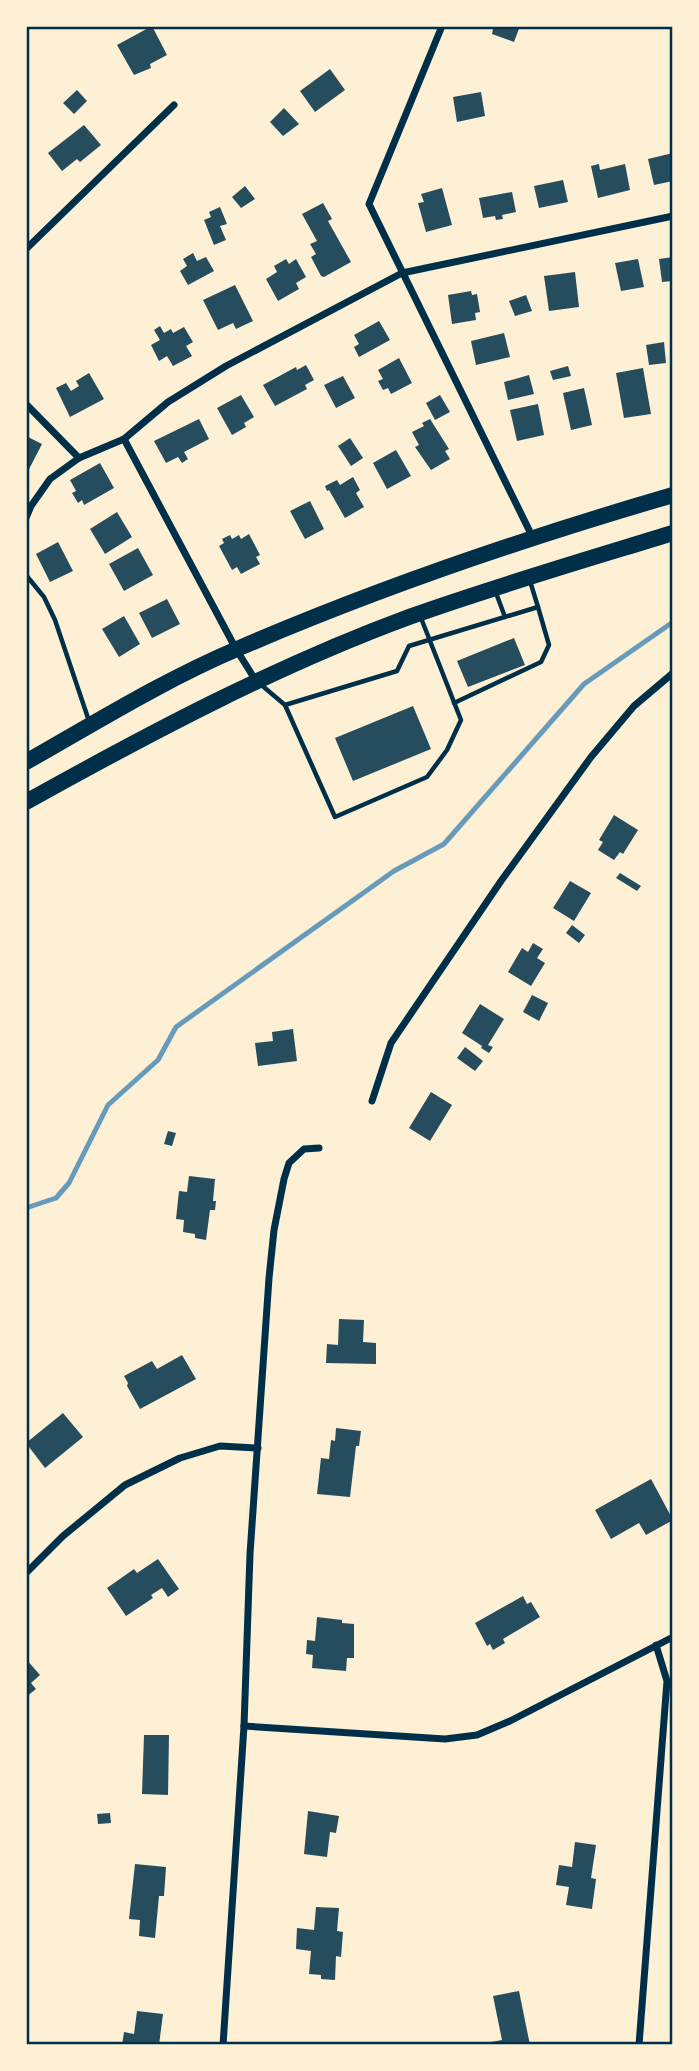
<svg xmlns="http://www.w3.org/2000/svg" width="699" height="2071" font-family="Manrope,sans-serif">
	<rect width="100%" height="100%" fill="#fdf0d5"/>
	<g fill="none" stroke-linecap="round" stroke-linejoin="round">
		<path stroke="#669bbc" stroke-width="5" d="M26,1208L56,1198L69,1183L108,1105L158,1060L176,1027L394,871L444,844L584,684L673,622"/>
	</g>
	<g fill="#264d5e">
		<path d="M152,26L167,55L150,64L151,68L134,75L117,45Z"/>
		<path d="M487,26H520L514,42L492,34L493,29Z"/>
		<path d="M330,69L345,90L315,112L300,91Z"/>
		<path d="M77,90L87,101L74,114L63,103Z"/>
		<path d="M481,92L485,116L457,122L453,97Z"/>
		<path d="M284,108L299,124L283,136L270,122Z"/>
		<path d="M84,125L101,145L80,162L77,159L62,171L48,153Z"/>
		<path d="M673,153V181L654,185L648,159Z"/>
		<path d="M599,164L600,170L625,164L630,190L598,198L591,166Z"/>
		<path d="M563,180L568,202L539,208L534,186Z"/>
		<path d="M245,186L255,199L241,208L232,197Z"/>
		<path d="M442,188L452,225L426,232L418,203L424,202L421,194Z"/>
		<path d="M512,192L516,212L502,215L503,219L496,220L495,216L483,218L479,198Z"/>
		<path d="M323,203L332,219L328,221L351,262L324,277L321,276L311,257L316,254L310,244L317,241L302,214Z"/>
		<path d="M220,207L227,224L220,226L226,240L214,245L204,220L211,217L209,212Z"/>
		<path d="M193,253L197,261L206,257L214,271L188,285L180,271L187,266L183,259Z"/>
		<path d="M673,257V281L662,282L659,259Z"/>
		<path d="M286,259L289,264L296,259L306,277L296,283L299,289L278,301L266,279L277,272L274,266Z"/>
		<path d="M638,259L644,287L621,291L615,263Z"/>
		<path d="M575,272L579,307L549,311L544,276Z"/>
		<path d="M235,285L253,321L236,329L233,323L218,330L203,300Z"/>
		<path d="M471,291L472,295L477,294L480,312L475,313L476,320L452,324L448,295Z"/>
		<path d="M526,295L532,311L515,316L509,301Z"/>
		<path d="M379,321L390,340L359,357L354,347L359,344L354,335Z"/>
		<path d="M160,326L164,333L171,329L173,333L184,327L193,342L186,346L192,356L173,366L167,356L159,361L151,345L160,340L154,330Z"/>
		<path d="M504,333L510,357L476,365L471,341Z"/>
		<path d="M664,342L666,363L649,365L646,345Z"/>
		<path d="M399,358L412,383L391,394L388,388L383,390L378,381L383,379L378,370Z"/>
		<path d="M306,365L314,380L305,385L307,389L275,406L263,385L296,367L297,370Z"/>
		<path d="M568,366L571,376L553,380L550,371Z"/>
		<path d="M643,368L651,414L624,418L616,373Z"/>
		<path d="M89,373L104,399L70,417L56,388L66,383L71,391L79,386L76,381Z"/>
		<path d="M529,375L534,394L508,400L504,382Z"/>
		<path d="M343,376L355,398L336,408L324,385Z"/>
		<path d="M584,388L592,425L571,430L563,393Z"/>
		<path d="M241,395L254,417L244,423L246,427L232,435L217,408Z"/>
		<path d="M440,395L450,412L435,420L426,403Z"/>
		<path d="M538,404L544,435L517,441L510,410Z"/>
		<path d="M199,419L209,439L184,452L188,459L182,463L178,457L166,463L154,441Z"/>
		<path d="M430,419L449,449L445,451L450,459L431,470L415,447L419,445L412,432L424,426L422,423Z"/>
		<path d="M26,436L42,444L26,475Z"/>
		<path d="M350,438L363,458L351,466L338,446Z"/>
		<path d="M396,450L411,476L387,489L373,463Z"/>
		<path d="M100,463L114,488L84,505L82,500L78,503L72,493L76,491L70,480Z"/>
		<path d="M353,477L360,490L356,493L364,507L345,518L329,490L327,491L325,486L337,480L340,485Z"/>
		<path d="M310,501L324,529L305,539L290,511Z"/>
		<path d="M117,512L132,537L105,554L90,529Z"/>
		<path d="M249,534L260,555L256,557L260,564L241,574L237,567L232,570L219,546L224,543L222,539L230,535L232,539L239,535L241,539Z"/>
		<path d="M58,542L73,571L50,582L36,554Z"/>
		<path d="M138,548L153,575L124,591L109,564Z"/>
		<path d="M167,599L180,624L152,638L139,613Z"/>
		<path d="M124,616L140,644L119,657L102,629Z"/>
		<path d="M514,638L525,665L468,687L457,661Z"/>
		<path d="M413,706L431,749L353,781L335,738Z"/>
		<path d="M614,815L638,830L623,854L620,852L614,860L598,850L603,842L599,840Z"/>
		<path d="M620,873L641,886L637,891L616,878Z"/>
		<path d="M570,881L591,893L574,921L553,908Z"/>
		<path d="M572,925L585,935L579,943L566,933Z"/>
		<path d="M533,943L543,949L537,958L545,963L531,986L508,972L522,948L528,952Z"/>
		<path d="M532,995L548,1003L539,1021L523,1012Z"/>
		<path d="M480,1004L504,1019L488,1045L493,1047L489,1053L481,1048L482,1046L462,1033Z"/>
		<path d="M293,1029L297,1061L258,1066L255,1043L273,1041L272,1032Z"/>
		<path d="M465,1047L483,1061L475,1071L457,1058Z"/>
		<path d="M431,1092L452,1105L430,1141L409,1128Z"/>
		<path d="M168,1131L176,1133L172,1146L164,1144Z"/>
		<path d="M189,1176L215,1179L213,1201H216L215,1210H210L206,1240L195,1238V1234L183,1232L184,1220L176,1219L179,1191L187,1192Z"/>
		<path d="M339,1319L364,1320L363,1342L376,1343V1364L326,1363L327,1344L338,1345Z"/>
		<path d="M182,1355L196,1379L140,1409L127,1386L128,1383L124,1376L152,1361L157,1369Z"/>
		<path d="M63,1413L83,1437L45,1468L26,1443Z"/>
		<path d="M336,1428L361,1431L359,1446H356L350,1497L317,1494L321,1458L329,1459L331,1440L335,1441Z"/>
		<path d="M651,1479L673,1520L646,1535L639,1523L611,1539L595,1510Z"/>
		<path d="M158,1559L179,1589L168,1597L162,1588L151,1595L153,1598L126,1616L107,1588L134,1569L137,1573Z"/>
		<path d="M523,1596L527,1604L531,1602L540,1617L503,1639L505,1643L493,1650L490,1644L487,1646L475,1623Z"/>
		<path d="M317,1617L342,1620V1623L354,1624V1658H347L346,1671L312,1668L313,1655L306,1654L307,1640L315,1641Z"/>
		<path d="M26,1659L40,1675L31,1683L36,1689L26,1697Z"/>
		<path d="M144,1735H169L168,1795L142,1794Z"/>
		<path d="M308,1811L339,1816L336,1833L330,1832L327,1857L304,1854Z"/>
		<path d="M110,1813L111,1823L98,1824L97,1814Z"/>
		<path d="M575,1842L596,1845L591,1878L596,1879L592,1909L566,1905L569,1887L556,1885L559,1865L572,1867Z"/>
		<path d="M135,1864L166,1867L164,1896H159L155,1938L139,1936L140,1920L129,1919Z"/>
		<path d="M316,1907L339,1908L337,1931L343,1932L341,1957L336,1956L335,1980L321,1979V1975L309,1974L311,1951L296,1949L297,1928L314,1930Z"/>
		<path d="M519,1991L530,2045H492L491,2042L502,2040L493,1996Z"/>
		<path d="M137,2011L163,2014L159,2045H122L124,2032L134,2034Z"/>
	</g>
	<g fill="none" stroke-linecap="round" stroke-linejoin="round">
		<g stroke="#003049" stroke-width="4.5">
			<path d="M26,575L44,597L55,620L89,721"/>
			<path d="M530,581L538,607"/>
			<path d="M496,593L505,617"/>
			<path d="M259,683L285,705L335,817L427,777L447,750L461,720L421,618"/>
			<path d="M285,705L397,671L409,646L538,607L549,645L541,662L454,703"/>
		</g>
		<g stroke="#003049" stroke-width="7">
			<path d="M442,26L369,204L532,536"/>
			<path d="M26,249L174,105"/>
			<path d="M26,404L79,458"/>
			<path d="M124,439L236,649L256,681"/>
			<path d="M26,518L31,506L50,479L79,458L124,439L168,402L226,366L402,273L673,216"/>
			<path d="M372,1101L391,1043L501,881L591,757L634,706L673,673"/>
			<path d="M26,1573L63,1536L125,1485L180,1458L220,1446L258,1448"/>
			<path d="M244,1726L445,1739L477,1735L510,1721L673,1637"/>
			<path d="M223,2045L244,1726L250,1554L269,1278L274,1230L284,1179L289,1163L304,1149L319,1148"/>
			<path d="M639,2045L667,1681L656,1645"/>
		</g>
		<g stroke="#003049" stroke-width="16">
			<path d="M26,762C95,723 164,680 237,649C378,588 525,538 673,495"/>
			<path d="M26,802C150,733 276,666 409,617C496,586 585,560 673,533"/>
		</g>
	</g>
	<rect width="699" height="2071" fill="none" stroke="#fdf0d5" stroke-width="56"/>
	<rect x="28" y="28" width="643" height="2015" fill="none" stroke="#003049" stroke-width="2.5"/>
</svg>
